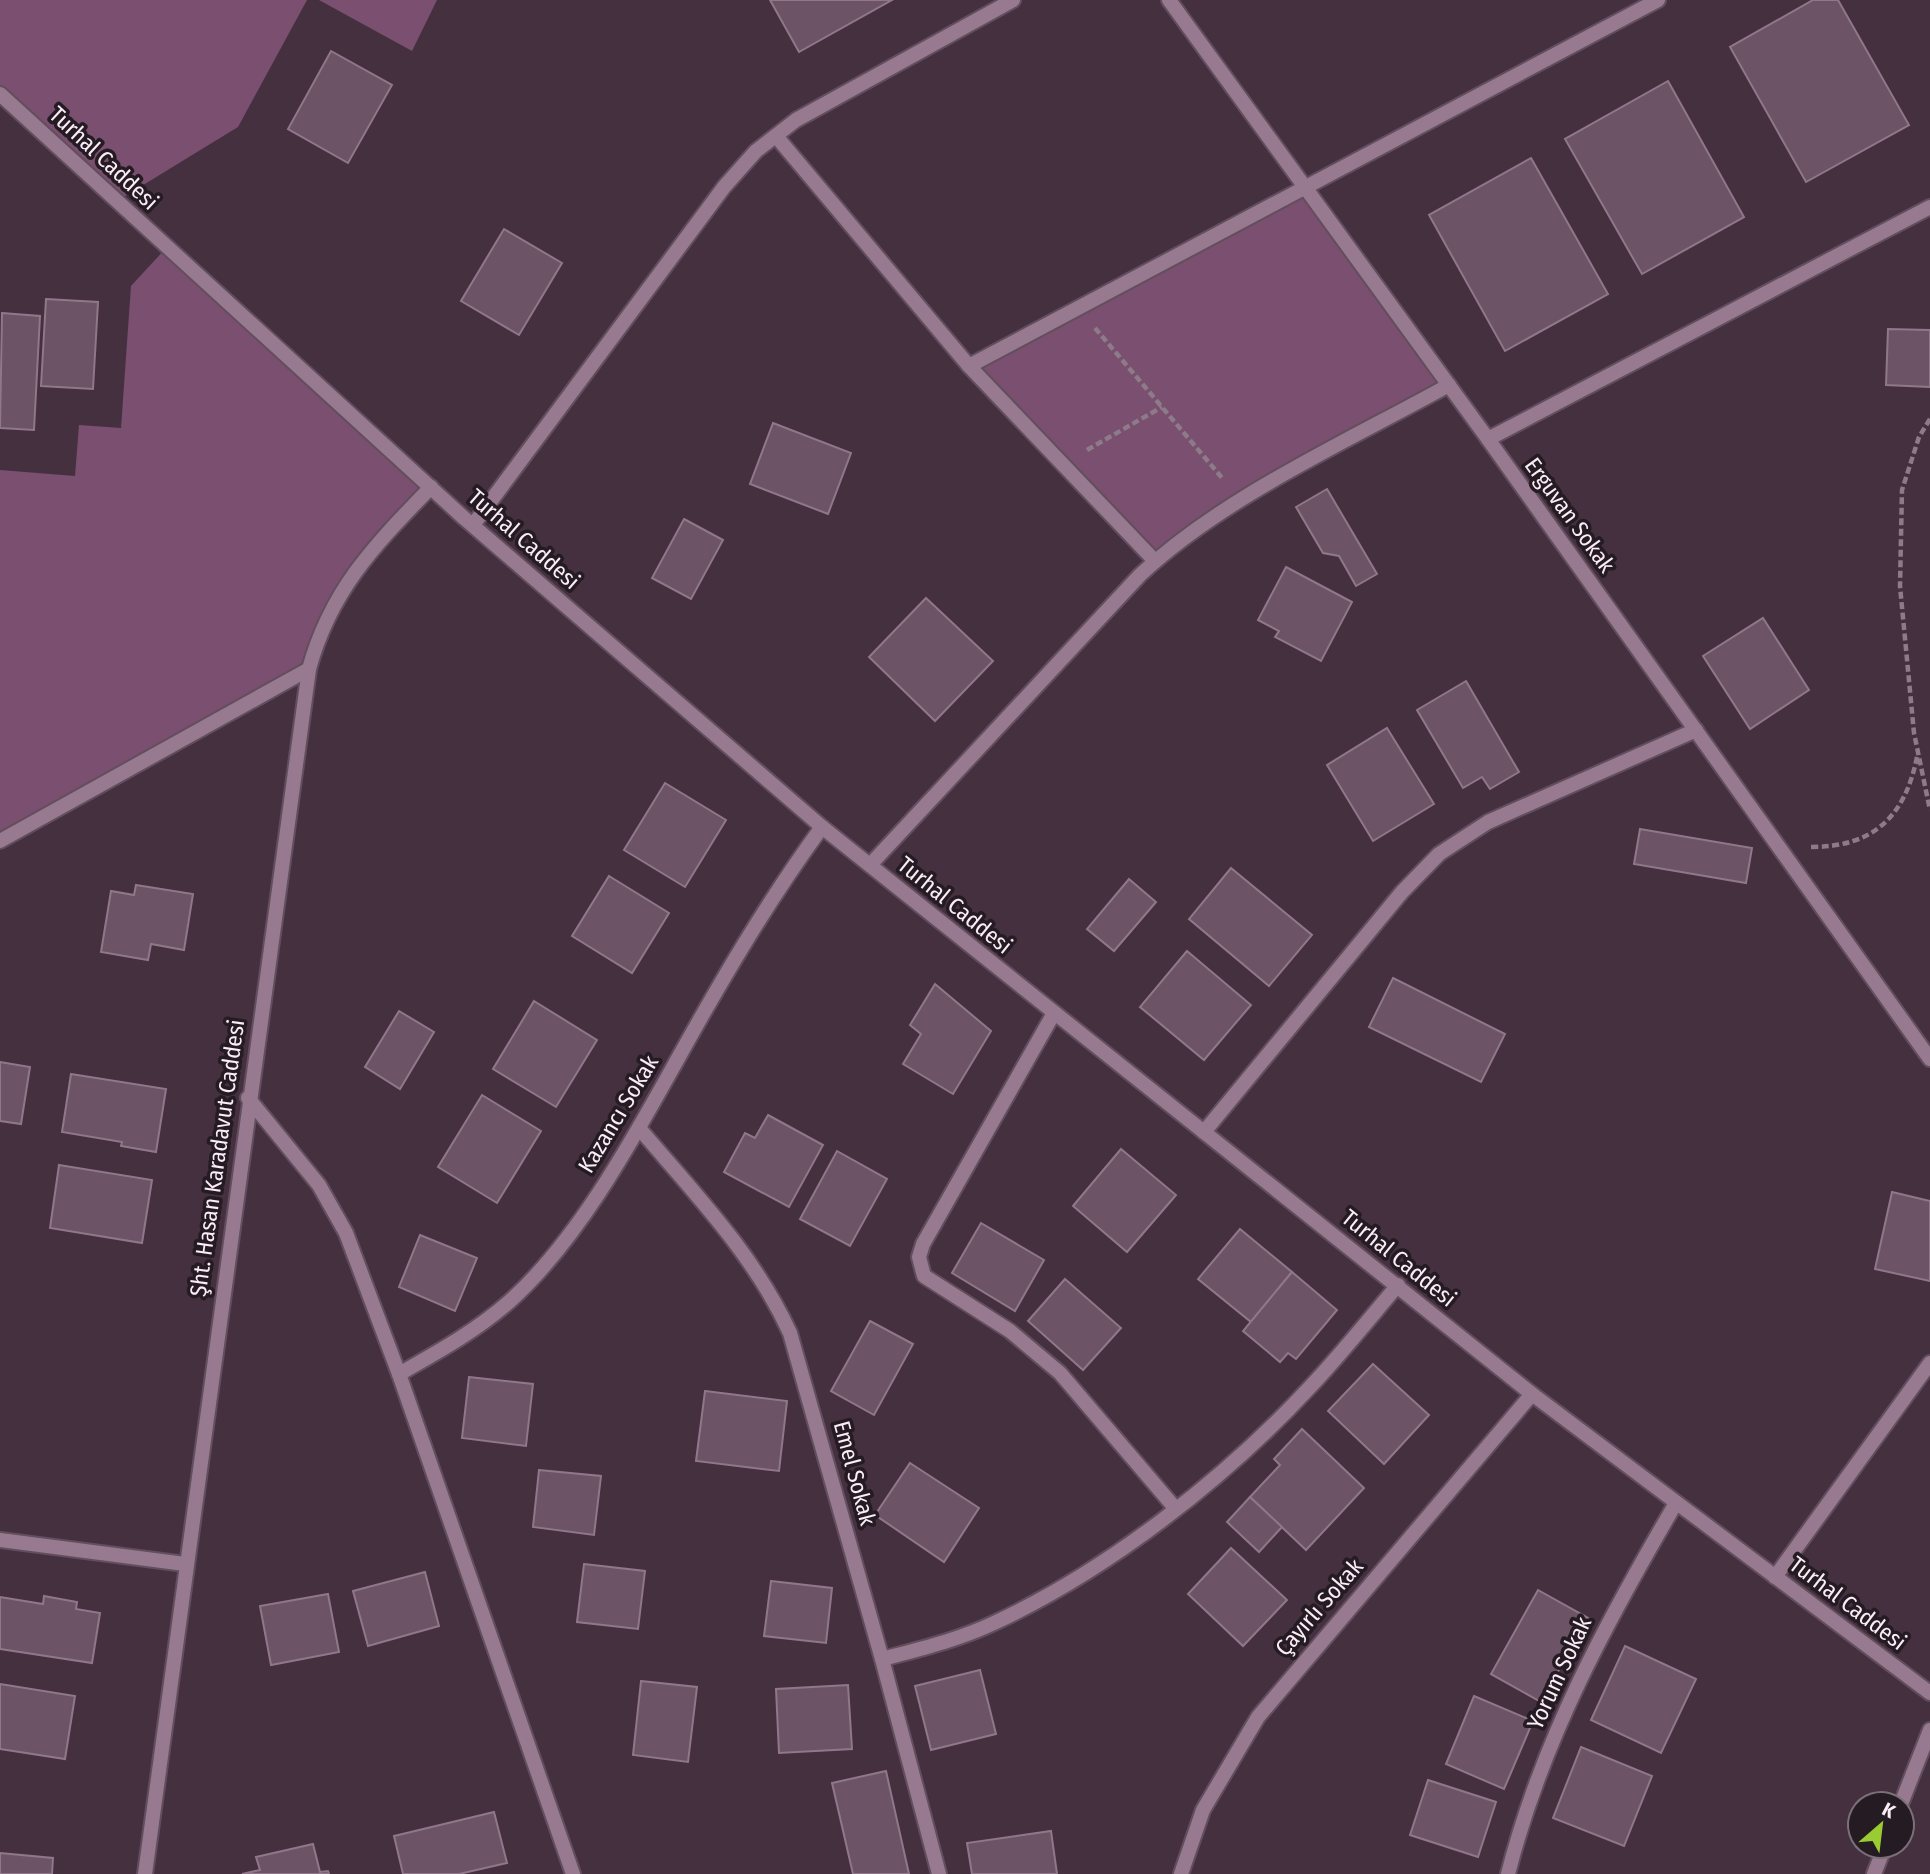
<svg xmlns="http://www.w3.org/2000/svg" width="1930" height="1874" font-family="'Fira Sans Condensed',sans-serif">
	<rect width="100%" height="100%" fill="#453040"/>
	<g fill="#7a4f70">
		<path d="M0,0H307L238,127L117,201L0,94Z"/>
		<path d="M319,0H437L412,51Z"/>
		<path d="M1305,187L1449,385L1241,500L1155,561L969,366Z"/>
		<path d="M167,247L431,487L355,570L309,669L0,841V470L75,476L79,425L121,428L131,286Z"/>
	</g>
	<g fill="#6c5466" stroke="#907789" stroke-width="2">
		<path d="M770,0H892L799,52Z"/>
		<path d="M1813,0H1838L1909,125L1806,182L1730,47Z"/>
		<path d="M331,51L392,85L348,163L288,129Z"/>
		<path d="M1668,81L1744,217L1642,274L1565,139Z"/>
		<path d="M1531,158L1608,294L1505,351L1429,215Z"/>
		<path d="M504,229L562,263L519,335L461,301Z"/>
		<path d="M46,299L98,302L93,389L41,386Z"/>
		<path d="M2,313L40,316L34,430L0,428Z"/>
		<path d="M1888,329L1930,330V387L1886,385Z"/>
		<path d="M773,423L851,453L828,514L750,484Z"/>
		<path d="M1327,489L1377,574L1356,586L1339,556L1323,553L1296,507Z"/>
		<path d="M684,519L723,540L691,599L652,578Z"/>
		<path d="M1286,567L1352,602L1321,661L1275,637L1279,631L1258,620Z"/>
		<path d="M926,598L993,661L935,721L869,657Z"/>
		<path d="M1763,618L1809,690L1750,729L1703,656Z"/>
		<path d="M1466,681L1519,772L1490,789L1482,777L1463,788L1417,710Z"/>
		<path d="M1387,728L1434,804L1373,841L1327,765Z"/>
		<path d="M665,783L726,820L685,887L624,850Z"/>
		<path d="M1640,829L1752,848L1746,883L1634,864Z"/>
		<path d="M1231,868L1312,935L1269,986L1189,919Z"/>
		<path d="M609,876L669,913L632,973L572,936Z"/>
		<path d="M1129,879L1156,902L1114,951L1087,929Z"/>
		<path d="M136,885L193,894L184,950L151,944L148,960L101,952L111,891L134,895Z"/>
		<path d="M1187,951L1251,1005L1204,1060L1140,1007Z"/>
		<path d="M1393,978L1505,1034L1481,1082L1369,1027Z"/>
		<path d="M935,984L991,1031L953,1094L903,1064L921,1034L910,1025Z"/>
		<path d="M534,1001L597,1040L556,1107L493,1069Z"/>
		<path d="M399,1011L434,1032L400,1089L365,1067Z"/>
		<path d="M0,1062L30,1067L21,1124L0,1121Z"/>
		<path d="M71,1074L166,1089L156,1152L121,1146L122,1142L62,1132Z"/>
		<path d="M482,1095L541,1131L497,1203L438,1167Z"/>
		<path d="M768,1115L823,1145L789,1207L724,1172L745,1133L755,1138Z"/>
		<path d="M1121,1149L1176,1195L1127,1252L1073,1206Z"/>
		<path d="M837,1151L887,1179L850,1246L800,1219Z"/>
		<path d="M59,1165L152,1180L142,1243L50,1228Z"/>
		<path d="M1892,1192L1930,1201V1281L1875,1269Z"/>
		<path d="M981,1223L1044,1260L1015,1311L952,1273Z"/>
		<path d="M1240,1229L1292,1272L1251,1322L1198,1279Z"/>
		<path d="M420,1235L477,1258L455,1311L399,1287Z"/>
		<path d="M1292,1272L1337,1310L1296,1359L1288,1353L1280,1362L1243,1331Z"/>
		<path d="M1065,1279L1121,1328L1083,1370L1028,1321Z"/>
		<path d="M870,1321L913,1344L874,1415L831,1391Z"/>
		<path d="M1373,1364L1429,1415L1384,1464L1328,1411Z"/>
		<path d="M469,1377L533,1384L526,1446L462,1438Z"/>
		<path d="M705,1391L787,1401L779,1471L696,1461Z"/>
		<path d="M1302,1429L1364,1488L1306,1550L1250,1497L1280,1465L1274,1459Z"/>
		<path d="M910,1463L979,1508L944,1562L875,1515Z"/>
		<path d="M539,1470L601,1476L594,1535L533,1527Z"/>
		<path d="M1250,1497L1282,1527L1259,1552L1227,1522Z"/>
		<path d="M1231,1548L1287,1600L1243,1646L1188,1594Z"/>
		<path d="M584,1564L645,1571L638,1629L577,1622Z"/>
		<path d="M425,1572L439,1626L368,1646L353,1591Z"/>
		<path d="M771,1581L832,1588L826,1643L764,1636Z"/>
		<path d="M1538,1590L1588,1618L1541,1702L1491,1674Z"/>
		<path d="M328,1594L339,1652L271,1665L260,1606Z"/>
		<path d="M44,1596L77,1602L76,1609L100,1613L92,1663L0,1649V1597L43,1604Z"/>
		<path d="M1625,1646L1696,1679L1661,1753L1591,1720Z"/>
		<path d="M980,1670L996,1734L931,1750L915,1686Z"/>
		<path d="M641,1681L697,1687L688,1762L633,1755Z"/>
		<path d="M0,1684L75,1696L65,1759L0,1749Z"/>
		<path d="M848,1685L852,1749L779,1753L776,1689Z"/>
		<path d="M1474,1696L1533,1721L1504,1789L1446,1764Z"/>
		<path d="M1581,1747L1652,1776L1624,1846L1553,1818Z"/>
		<path d="M886,1771L909,1874H853L832,1783Z"/>
		<path d="M1428,1780L1496,1802L1478,1857L1410,1835Z"/>
		<path d="M494,1812L507,1863L459,1874H403L394,1836Z"/>
		<path d="M1051,1831L1057,1874H972L967,1843Z"/>
		<path d="M313,1844L320,1872L328,1871L329,1874H242L260,1870L256,1857Z"/>
		<path d="M0,1853L53,1858L52,1874H0Z"/>
	</g>
	<g fill="none" stroke-linecap="round" stroke-linejoin="round">
		<defs>
			<path id="service" d="M1054,1013L923,1244L919,1257L924,1276L1010,1331L1060,1373L1175,1508"/>
			<g id="minor">
				<path d="M1169,0L1488,439L1930,1059"/>
				<path d="M776,136L969,366L1658,0"/>
				<path d="M969,366L1155,561"/>
				<path d="M1488,439L1930,207"/>
				<path d="M473,525L724,187L756,151L796,120L1013,0"/>
				<path d="M0,841L309,669"/>
				<path d="M870,865L1140,575C1223,497 1348,441 1449,385"/>
				<path d="M248,1098L319,1185L346,1233L399,1374L573,1874"/>
				<path d="M639,1128C694,1193 754,1254 790,1333L882,1659L939,1874"/>
				<path d="M1204,1132L1402,892L1439,854L1488,822L1696,730"/>
				<path d="M399,1374C438,1352 476,1331 510,1301C578,1240 632,1141 676,1062C721,981 767,902 822,827"/>
				<path d="M0,1540L185,1564"/>
				<path d="M1775,1577L1930,1363"/>
				<path d="M882,1659C920,1649 958,1640 994,1623C1108,1570 1225,1479 1311,1386C1341,1354 1369,1319 1398,1285"/>
				<path d="M1901,1804L1930,1730"/>
				<path d="M1181,1874L1203,1810L1258,1717L1532,1394"/>
				<path d="M1508,1874C1542,1740 1607,1621 1676,1503"/>
				<path d="M1874,1874L1885,1846"/>
			</g>
			<g id="tertiary">
				<path d="M0,94L464,518L822,827L1532,1394L1930,1693"/>
				<path d="M145,1874L309,669C331,589 375,545 431,487"/>
			</g>
		</defs>
		<use href="#service" stroke="#624e5d" stroke-width="18"/>
		<use href="#minor" stroke="#624e5d" stroke-width="18"/>
		<use href="#tertiary" stroke="#624e5d" stroke-width="18"/>
		<g stroke="#8d7b89" stroke-width="4.5" stroke-dasharray="7 3.5" stroke-linecap="butt">
			<path d="M1095,328L1223,479"/>
			<path d="M1930,419L1919,437L1902,490L1900,586L1914,733L1930,810"/>
			<path d="M1087,450L1162,407"/>
			<path d="M1811,847C1873,847 1905,817 1917,757"/>
		</g>
		<use href="#service" stroke="#977a8f" stroke-width="14"/>
		<use href="#minor" stroke="#977a8f" stroke-width="14"/>
		<use href="#tertiary" stroke="#977a8f" stroke-width="14"/>
	</g>
	<g text-anchor="middle" dominant-baseline="central" stroke-width="7" stroke-linejoin="round" paint-order="stroke">
		<g font-size="23" fill="#fbedf7" stroke="#251b23">
			<text transform="translate(104 158) rotate(43)">Turhal Caddesi</text>
			<text transform="translate(1570 515) rotate(54)">Erguvan Sokak</text>
			<text transform="translate(524 539) rotate(41)">Turhal Caddesi</text>
			<text transform="translate(955 905) rotate(39)">Turhal Caddesi</text>
			<text transform="translate(618 1114) rotate(-59)">Kazancı Sokak</text>
			<text transform="translate(217 1158) rotate(-82)">Şht. Hasan Karadavut Caddesi</text>
			<text transform="translate(1399 1258) rotate(39)">Turhal Caddesi</text>
			<text transform="translate(855 1473) rotate(75)">Emel Sokak</text>
			<text transform="translate(1848 1603) rotate(37)">Turhal Caddesi</text>
			<text transform="translate(1319 1607) rotate(-49)">Çayırlı Sokak</text>
			<text transform="translate(1559 1673) rotate(-65)">Yorum Sokak</text>
		</g>
	</g>
	<g transform="translate(1881 1825) rotate(28)"><circle r="33" fill="#251b23" stroke="#7b6f78" stroke-width="2"/>
	<path d="M0-5L12 26L0 18L-12 26Z" fill="#9bcb33"/>
	<text y="-10" font-size="19" font-weight="bold" text-anchor="middle" fill="#fbedf7">K</text>
	</g>
</svg>
